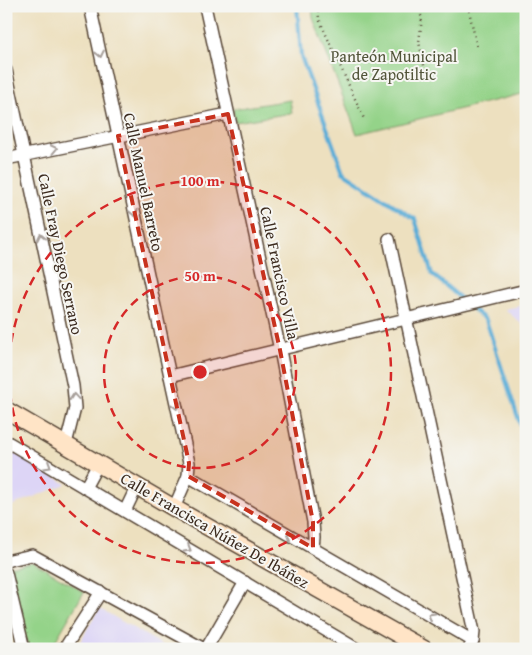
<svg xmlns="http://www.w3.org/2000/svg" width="532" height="655" font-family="'Gentium Book Plus',serif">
	<rect width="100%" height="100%" fill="#f6f6f2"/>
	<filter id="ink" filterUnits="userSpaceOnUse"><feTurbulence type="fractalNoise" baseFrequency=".02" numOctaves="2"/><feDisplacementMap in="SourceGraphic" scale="10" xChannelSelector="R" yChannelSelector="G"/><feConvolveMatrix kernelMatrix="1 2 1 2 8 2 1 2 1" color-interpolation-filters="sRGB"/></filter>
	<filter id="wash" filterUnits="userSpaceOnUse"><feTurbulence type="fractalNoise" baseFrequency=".0096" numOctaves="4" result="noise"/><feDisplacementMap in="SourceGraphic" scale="20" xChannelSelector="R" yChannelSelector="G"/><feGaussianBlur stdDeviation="1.12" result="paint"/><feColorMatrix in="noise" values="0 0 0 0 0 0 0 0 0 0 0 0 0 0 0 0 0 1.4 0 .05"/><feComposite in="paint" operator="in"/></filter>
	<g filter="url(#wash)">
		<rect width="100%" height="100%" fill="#ede0bf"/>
		<g fill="#ddd5f6">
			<path d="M526,305V328L505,309Z"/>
			<path d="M6,447L66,484L6,508Z"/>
			<path d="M99,608L169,649H76Z"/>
		</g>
		<g fill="#94d389" stroke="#687e54">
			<path d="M312,6H526V93L357,134L313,18Z"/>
			<path d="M290,100L292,113L235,122L233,109Z"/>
			<path d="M33,562L84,592L53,645L38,649H28L8,567Z"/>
		</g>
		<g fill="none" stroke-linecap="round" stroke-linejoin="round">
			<g stroke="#5cadd7" stroke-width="4">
				<path d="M297,6L301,56L343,172L415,219L432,274L465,302"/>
				<path d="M470,307L486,320L525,439L526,547"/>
			</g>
		</g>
	</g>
	<g filter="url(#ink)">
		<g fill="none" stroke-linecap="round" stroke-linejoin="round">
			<defs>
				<g id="street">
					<path d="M90,6L170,376L189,463L188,476L174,508"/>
					<path d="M205,6L280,350L313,522L314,537L313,548"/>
					<path d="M6,70L73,386L75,408L66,444"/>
					<path d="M6,159L228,114"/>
					<path d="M389,239L474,632L473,641L469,649"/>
					<path d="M170,376L526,290"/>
					<path d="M6,441L357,649"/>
					<path d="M188,476L473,641"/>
					<path d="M85,488L98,464"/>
					<path d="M125,511L137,486"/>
					<path d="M6,561L32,555L204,649"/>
					<path d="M6,573L24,649"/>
					<path d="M61,649L66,646L101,592"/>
					<path d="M206,649L245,582"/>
				</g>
				<path id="secondary" d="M6,410L174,508L424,649"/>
			</defs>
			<use href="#street" stroke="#564536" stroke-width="14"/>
			<use href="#secondary" stroke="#564536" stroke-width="19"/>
			<g stroke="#564536" stroke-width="2.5" stroke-dasharray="1 4" stroke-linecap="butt">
				<path d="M318,6L319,19L365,121"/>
				<path d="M417,6L422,18L419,42L425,70"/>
				<path d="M468,6L477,47"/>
				<path d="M520,6L526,47"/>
			</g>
			<use href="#street" stroke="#fff" stroke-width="11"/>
			<use href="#secondary" stroke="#ffe4c6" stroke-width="16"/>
		</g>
		<defs><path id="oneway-chevron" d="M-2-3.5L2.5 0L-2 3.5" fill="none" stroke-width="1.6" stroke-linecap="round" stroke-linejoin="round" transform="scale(1.25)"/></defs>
		<g stroke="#a79f9a">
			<use href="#oneway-chevron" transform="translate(100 54) rotate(78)"/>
			<use href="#oneway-chevron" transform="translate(54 149) rotate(-12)"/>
			<use href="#oneway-chevron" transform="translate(134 213) rotate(78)"/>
			<use href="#oneway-chevron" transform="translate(41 237) rotate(-102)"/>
			<use href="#oneway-chevron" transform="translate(74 397) rotate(-95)"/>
			<use href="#oneway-chevron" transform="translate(176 406) rotate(77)"/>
			<use href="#oneway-chevron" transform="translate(48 466) rotate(31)"/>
			<use href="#oneway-chevron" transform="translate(290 535) rotate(-150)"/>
			<use href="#oneway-chevron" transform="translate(188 549) rotate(31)"/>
			<use href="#oneway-chevron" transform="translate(431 616) rotate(-150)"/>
		</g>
	</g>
	<path fill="#c8321e" fill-opacity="0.2" stroke="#c8321e" stroke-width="4" stroke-dasharray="10 6" stroke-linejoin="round" d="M228,114L280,350L313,522V548L188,476L189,463L118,136Z"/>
	<g fill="none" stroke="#d62828" stroke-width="2.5" stroke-dasharray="9 6">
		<circle cx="200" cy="372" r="96"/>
		<circle cx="200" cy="372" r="191"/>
	</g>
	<g text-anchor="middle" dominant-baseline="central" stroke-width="4" stroke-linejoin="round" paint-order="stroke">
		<g font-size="16" fill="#515439" stroke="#f6f6f2">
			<text x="394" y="56">Panteón Municipal<tspan x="394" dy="18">de Zapotiltic</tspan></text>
		</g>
		<g font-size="16" fill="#3b2a1e" stroke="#f6f6f2">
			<text transform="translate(144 182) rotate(78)">Calle Manuel Barreto</text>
			<text transform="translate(61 254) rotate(78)">Calle Fray Diego Serrano</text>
			<text transform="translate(280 273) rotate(78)">Calle Francisco Villa</text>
			<text transform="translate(215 530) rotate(30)">Calle Francisca Núñez De Ibáñez</text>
		</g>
	</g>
	<circle cx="200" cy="372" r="8" fill="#d62828" stroke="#f6f6f2" stroke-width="2.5"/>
	<g font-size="15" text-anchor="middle" font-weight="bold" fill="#d62828" stroke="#f6f6f2" stroke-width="4" stroke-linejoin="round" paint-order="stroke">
		<text x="200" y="186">100 m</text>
		<text x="200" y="281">50 m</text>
	</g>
	<rect width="532" height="655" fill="none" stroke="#f6f6f2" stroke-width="25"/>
</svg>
